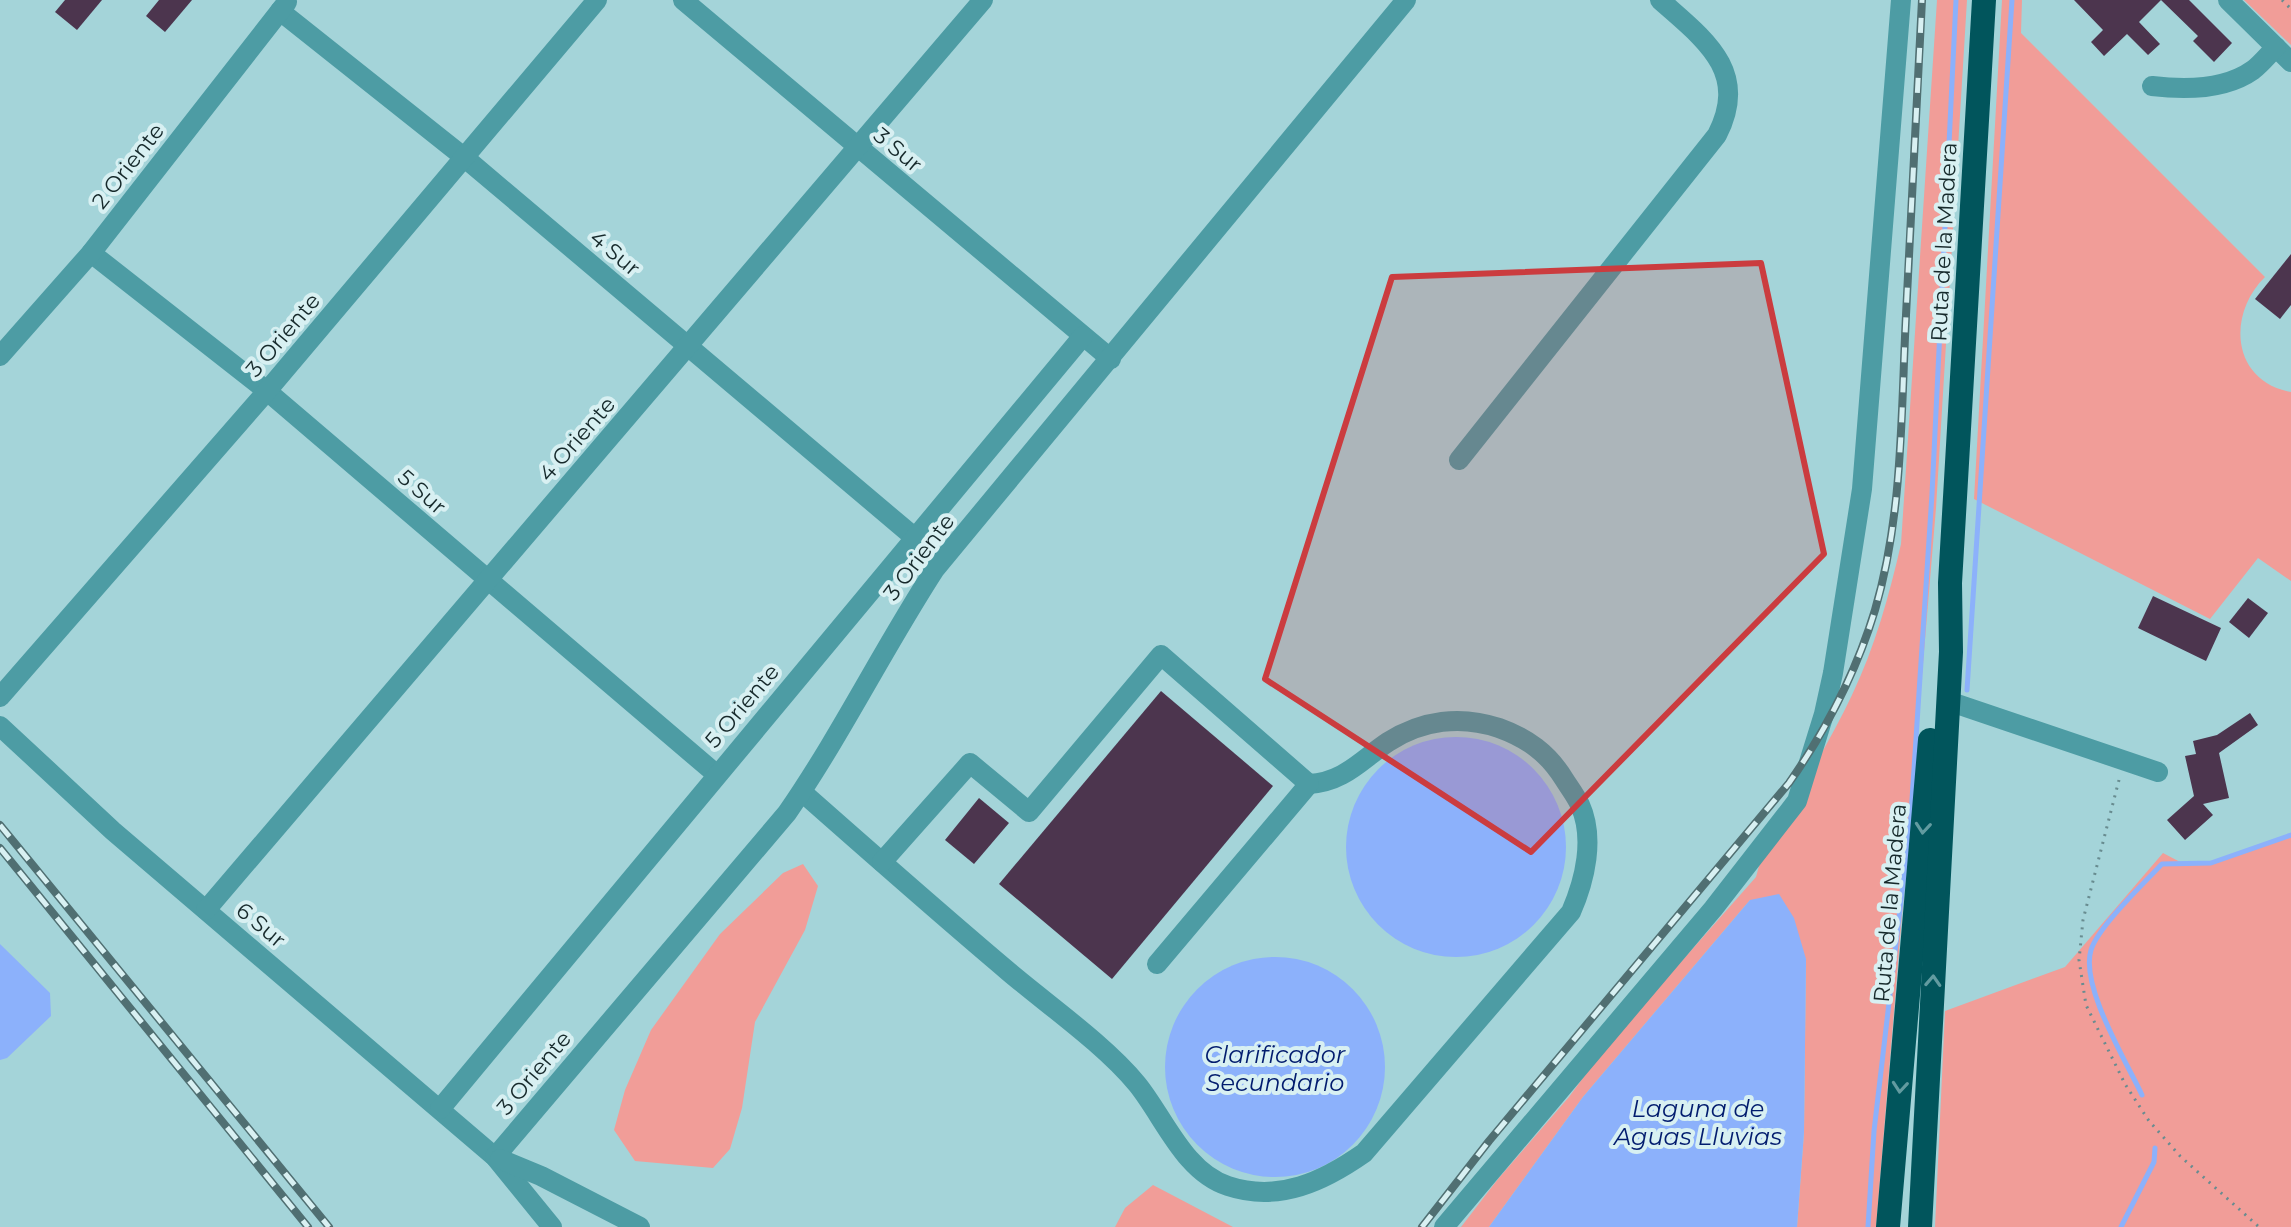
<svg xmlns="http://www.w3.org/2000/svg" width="2291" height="1227" font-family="Montserrat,sans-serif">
	<rect width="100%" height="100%" fill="#a4d4d9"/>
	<g fill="#f19d98">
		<path d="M1937,0H1967L1936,508L1876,1227H1797L1804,1132L1806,959L1750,900L1583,1097L1489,1227H1461L1498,1179L1569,1097L1605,1048L1756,877L1762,855C1792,802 1826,750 1852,695C1875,647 1889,596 1901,544Z"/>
		<path d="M2002,0H2022L2021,33L2265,277C2227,314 2231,381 2291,392V581L2258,558L2210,619L1974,499Z"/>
		<path d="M2244,0H2291V45Z"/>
		<path d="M2291,835V1227H1935L1945,1011L2065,967L2163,853L2182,863H2211Z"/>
		<path d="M803,864L818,886L805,930L755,1022L742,1108L730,1149L713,1168L635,1161L614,1130L625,1090L651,1030L720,934L783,873Z"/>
		<path d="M1153,1185L1233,1227H1115L1125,1208Z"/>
	</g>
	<g fill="#8cb1fb">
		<circle cx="1456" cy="847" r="110"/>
		<path d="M1779,894L1794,918L1806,959L1804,1132L1797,1227H1489L1583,1097L1750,900Z"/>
		<path d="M0,944L50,993L51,1016L7,1058L0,1060Z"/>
		<circle cx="1275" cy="1067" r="110"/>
	</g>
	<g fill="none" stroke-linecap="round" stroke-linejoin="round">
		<g stroke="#8cb1fb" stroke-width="5">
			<path d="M1967,690L2012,0"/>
			<path d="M2142,1095C2126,1061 2080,986 2091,950C2098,927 2144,883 2162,864L2211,863L2291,835"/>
			<path d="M1868,1227L1874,1131L1911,815L1932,494L1956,0"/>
			<path d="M2121,1227L2154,1162L2155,1148"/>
		</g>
	</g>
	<g fill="#4c354e">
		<path d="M65,0H102L77,30L55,12Z"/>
		<path d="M159,0H192L165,32L146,16Z"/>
		<path d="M2074,0H2161L2139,22L2160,44L2148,55L2127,34L2104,56L2091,42L2103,30Z"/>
		<path d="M2161,0H2189L2232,43L2214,62L2193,41L2198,36Z"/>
		<path d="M2291,254V305L2280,319L2255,299Z"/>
		<path d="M2153,596L2221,628L2206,661L2138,628Z"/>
		<path d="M2248,598L2268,613L2249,638L2229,622Z"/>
		<path d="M1161,691L1273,786L1112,979L999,884Z"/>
		<path d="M2250,713L2258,725L2219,753L2229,798L2203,804L2213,815L2185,840L2167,820L2194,796L2185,756L2196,754L2193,741L2217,735Z"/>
		<path d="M979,798L1009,823L974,864L945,840Z"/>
	</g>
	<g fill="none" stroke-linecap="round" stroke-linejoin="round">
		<g stroke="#688c90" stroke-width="3" stroke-dasharray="2 6" stroke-linecap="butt">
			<path d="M2282,0L2291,9"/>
			<path d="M2119,780L2083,920L2079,960L2086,1005L2125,1084L2149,1121L2180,1156L2259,1227"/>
		</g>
		<g stroke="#4d9ca4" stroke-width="20">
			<path d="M683,0L1111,359"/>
			<path d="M2228,0L2291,62"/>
			<path d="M280,11L465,158L914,537"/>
			<path d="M2152,86C2185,90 2225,90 2253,70C2261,64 2269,54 2276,47"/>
			<path d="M91,253L267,391L716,774"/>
			<path d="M0,356L91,253L287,2"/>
			<path d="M1459,460L1717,135C1750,71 1704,39 1660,0"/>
			<path d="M0,697L267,391L597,0"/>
			<path d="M1948,701L2158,772"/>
			<path d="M0,726L113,831L495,1157L552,1227"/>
			<path d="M802,792C870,852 939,913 1009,972C1048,1005 1105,1045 1137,1084C1164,1117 1184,1172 1228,1186C1279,1203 1324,1181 1364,1153L1571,912C1585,880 1595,838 1580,805C1576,796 1569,787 1564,779C1548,753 1527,738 1499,728C1461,715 1422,720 1388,742C1361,760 1344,782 1309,784"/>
			<path d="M882,862L970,763L1029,812L1161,655L1309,784L1157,964"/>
			<path d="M206,910L983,0"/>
			<path d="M440,1109L1083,336"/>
			<path d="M495,1157L787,813C841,735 883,649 935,569L1406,0"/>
			<path d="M500,1159L541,1176L640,1227"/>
			<path d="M1444,1227L1713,909L1797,801L1824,714L1833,673L1862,489L1901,0"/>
		</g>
		<g stroke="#01555c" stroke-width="24">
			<path d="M1888,1227L1930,740"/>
			<path d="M1920,1227L1951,652L1950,583L1984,0"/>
		</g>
		<defs>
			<g id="rail">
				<path d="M0,825L329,1227"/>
				<path d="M0,848L308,1227"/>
				<path d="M1422,1227L1489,1141L1789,783C1826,730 1856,673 1875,610C1903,515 1901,413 1906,315C1911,210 1917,105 1922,0"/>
			</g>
		</defs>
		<use href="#rail" stroke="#506f72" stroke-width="8"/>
		<use href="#rail" stroke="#d8f0f2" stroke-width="5" stroke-dasharray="15" stroke-linecap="butt"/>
	</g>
	<defs><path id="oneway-chevron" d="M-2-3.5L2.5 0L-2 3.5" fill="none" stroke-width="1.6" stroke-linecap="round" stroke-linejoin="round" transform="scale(2)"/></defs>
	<g stroke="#629ba0">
		<use href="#oneway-chevron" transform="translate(1923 828) rotate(95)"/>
		<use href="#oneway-chevron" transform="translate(1933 981) rotate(-87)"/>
		<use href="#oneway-chevron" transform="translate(1900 1087) rotate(95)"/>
	</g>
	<path fill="#cb3c3f" fill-opacity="0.2" stroke="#cb3c3f" stroke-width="6" stroke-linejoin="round" d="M1761,263L1824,554L1531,852L1265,679L1392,277Z"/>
	<g text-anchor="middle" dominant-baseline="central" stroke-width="8" stroke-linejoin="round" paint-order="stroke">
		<g font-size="22" fill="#16292b" stroke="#d8f0f2">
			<text transform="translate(898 150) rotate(40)">3 Sur</text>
			<text transform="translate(128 166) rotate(-52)">2 Oriente</text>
			<text transform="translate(1944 242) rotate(-87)">Ruta de la Madera</text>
			<text transform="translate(615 253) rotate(40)">4 Sur</text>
			<text transform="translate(283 335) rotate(-50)">3 Oriente</text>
			<text transform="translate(577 439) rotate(-49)">4 Oriente</text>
			<text transform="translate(422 492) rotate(41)">5 Sur</text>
			<text transform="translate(919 557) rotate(-53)">3 Oriente</text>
			<text transform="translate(742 706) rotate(-50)">5 Oriente</text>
			<text transform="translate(1890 903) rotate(-85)">Ruta de la Madera</text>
			<text transform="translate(261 925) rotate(40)">6 Sur</text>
			<text transform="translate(534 1073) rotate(-50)">3 Oriente</text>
		</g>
		<g font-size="24" font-style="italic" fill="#021c6e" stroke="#d8f0f2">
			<text x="1275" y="1054">Clarificador<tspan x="1275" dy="28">Secundario</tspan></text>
			<text x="1698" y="1108">Laguna de<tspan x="1698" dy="28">Aguas Lluvias</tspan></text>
		</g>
	</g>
</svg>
